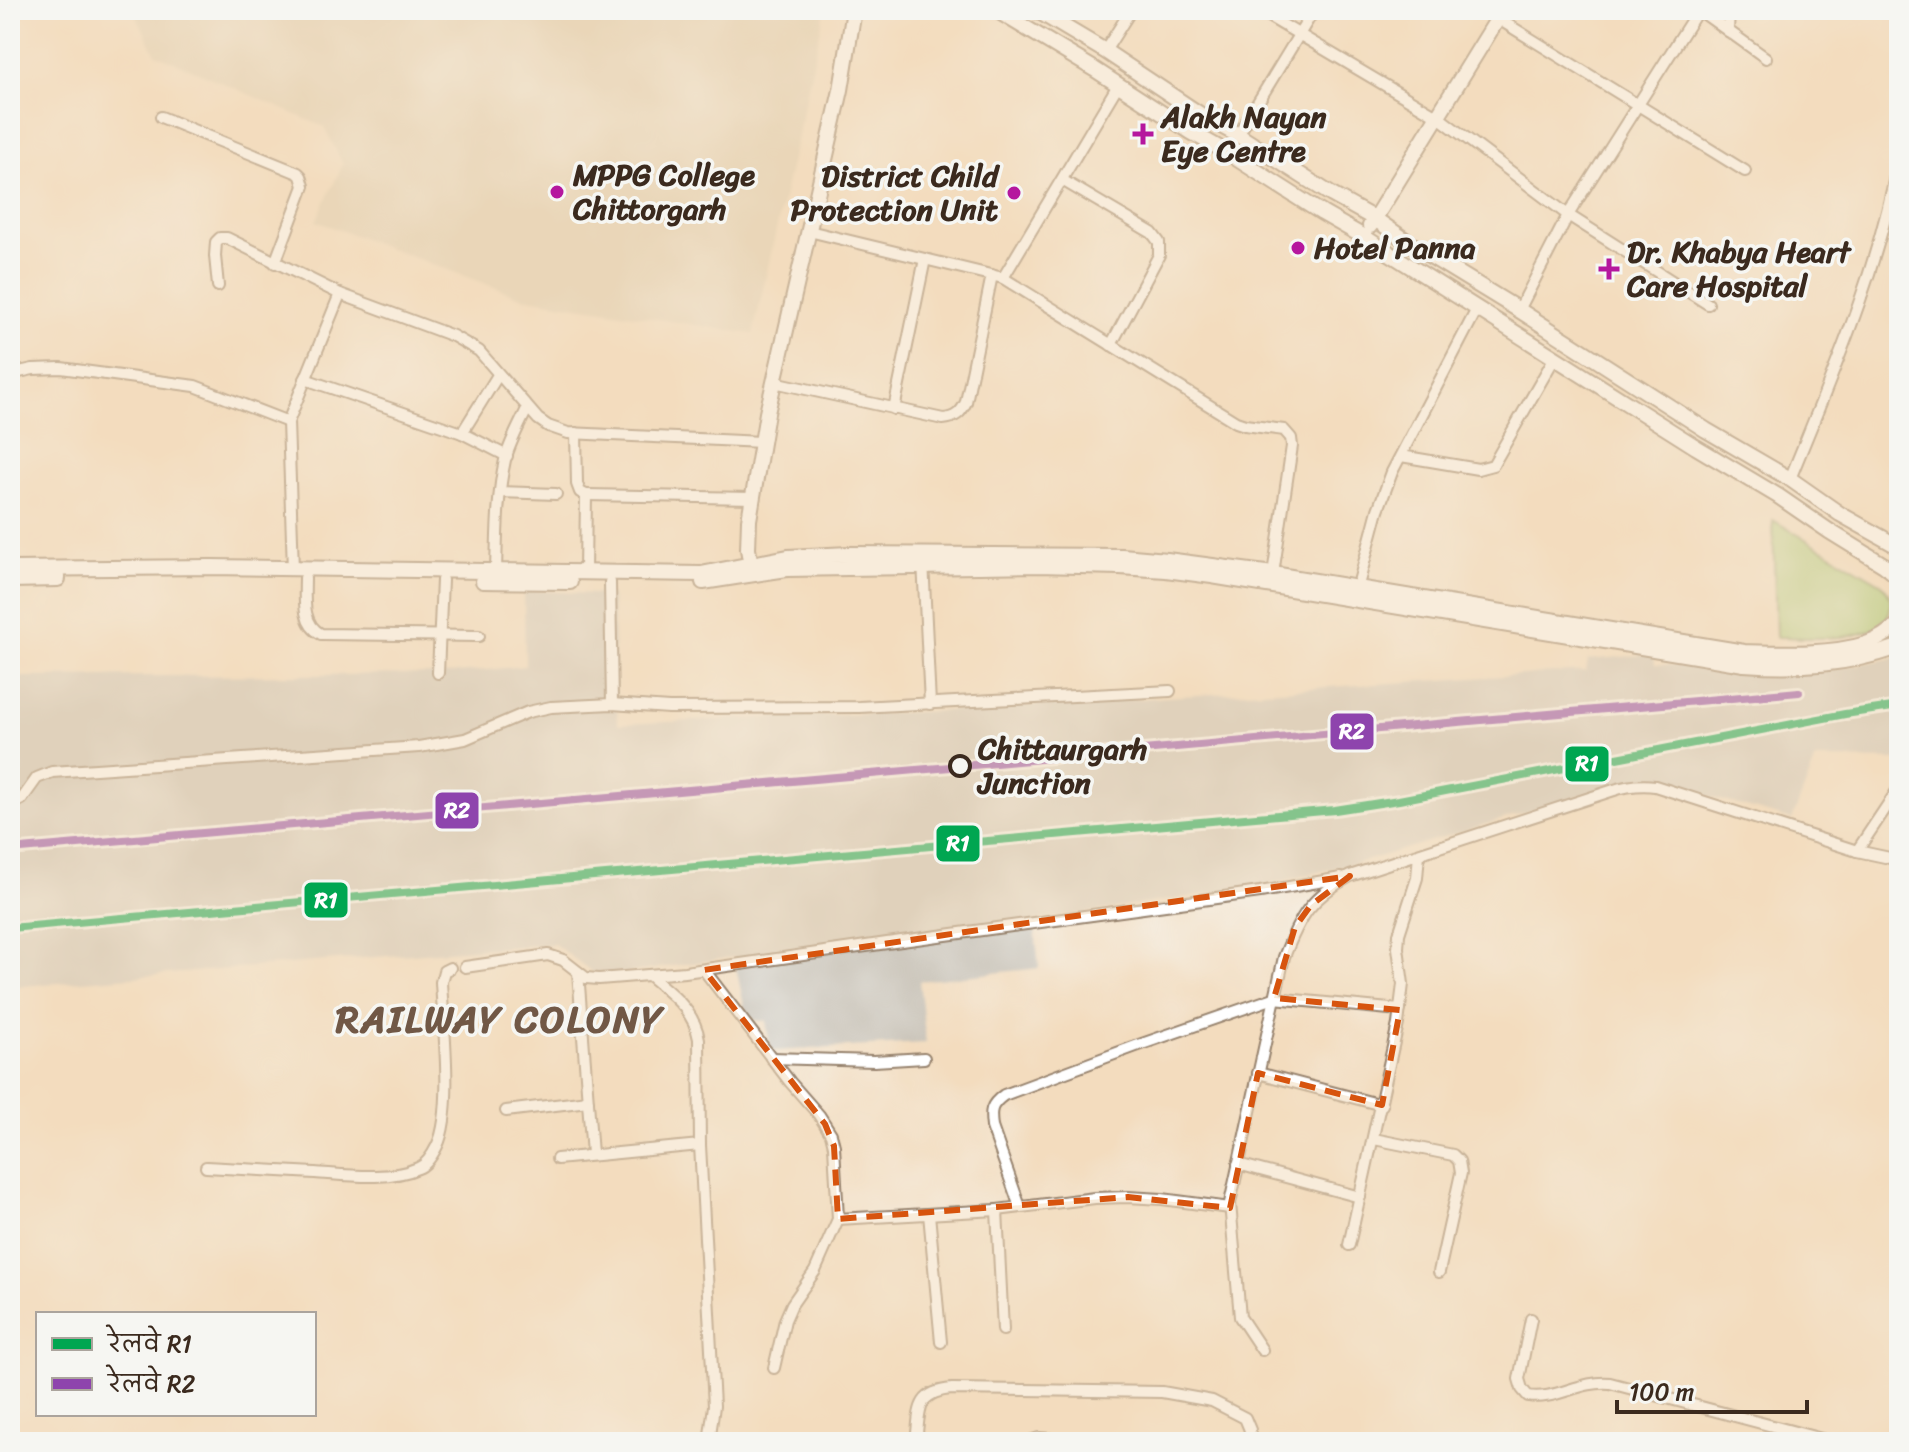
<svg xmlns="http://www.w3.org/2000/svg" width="1909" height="1452" font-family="Sriracha,'Playpen Sans Deva',sans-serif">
	<rect width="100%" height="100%" fill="#f6f6f2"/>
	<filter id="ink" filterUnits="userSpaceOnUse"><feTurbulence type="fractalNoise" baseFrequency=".0125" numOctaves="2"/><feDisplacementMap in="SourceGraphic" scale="16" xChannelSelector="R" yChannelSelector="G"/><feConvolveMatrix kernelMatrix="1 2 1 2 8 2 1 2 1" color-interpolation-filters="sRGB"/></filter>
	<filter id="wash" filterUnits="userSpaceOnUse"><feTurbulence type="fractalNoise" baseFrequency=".006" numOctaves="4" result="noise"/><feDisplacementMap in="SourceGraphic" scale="32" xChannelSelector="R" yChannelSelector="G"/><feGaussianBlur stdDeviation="1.8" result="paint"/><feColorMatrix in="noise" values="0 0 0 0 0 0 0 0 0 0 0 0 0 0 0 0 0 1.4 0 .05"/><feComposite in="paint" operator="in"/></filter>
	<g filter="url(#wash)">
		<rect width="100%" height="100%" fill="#f3dcbe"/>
		<path fill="#dfceb1" d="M133,10H825L753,334L521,297L316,221L343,164L324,127L156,54Z"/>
		<path fill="#c9c3b8" d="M524,590L612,595L618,724L941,711L1586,671L1588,660L1654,654L1655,664L1749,671H1823L1899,657V760L1816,759L1792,820L1646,779L1604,786L1593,792L1368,860L1266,885L1034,921L1039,968L919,981L926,1043L771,1051L766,1021L747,1020L734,957L599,977L554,944L474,949L10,987V677L447,674L525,666Z"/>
		<path fill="#a5ca74" stroke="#707a49" stroke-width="2" d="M1773,520L1882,584C1890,593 1893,602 1889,613C1875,646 1805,637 1776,637Z"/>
	</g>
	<g filter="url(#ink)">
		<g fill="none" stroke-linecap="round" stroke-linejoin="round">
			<defs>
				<g id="street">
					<path d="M1258,10L1437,116L1568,215L1708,304"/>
					<path d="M1484,10L1745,171"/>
					<path d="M1699,10L1766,58"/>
					<path d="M1728,31L1729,10"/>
					<path d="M1105,51L1131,10"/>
					<path d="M161,117L298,173L301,176L304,186L275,263"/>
					<path d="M1238,135L1314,10"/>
					<path d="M1062,180L1152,233L1159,242V255L1111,345"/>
					<path d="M809,231L1003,278L1236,422L1245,425L1284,430L1291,438L1292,446L1273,574"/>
					<path d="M1003,278L1118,85"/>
					<path d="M218,286L215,256L216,242L220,238H227L340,294"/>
					<path d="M1519,310L1568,215L1698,10"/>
					<path d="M10,374L33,369L61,368L195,386L288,422"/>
					<path d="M305,379L462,433L498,375"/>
					<path d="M774,382L943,419C955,418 961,413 966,402L992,275"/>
					<path d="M894,409L925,259"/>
					<path d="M462,433L507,456"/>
					<path d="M576,433L577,484L580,492L586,495L585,573"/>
					<path d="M1401,456L1478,469L1493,465L1555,357"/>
					<path d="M1790,479C1833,373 1879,268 1899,156"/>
					<path d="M500,492L556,494"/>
					<path d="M586,495L753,498"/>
					<path d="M923,561L930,704"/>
					<path d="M293,569L288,422L340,294L453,336L479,351L538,419L548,426L568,433L762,442"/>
					<path d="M496,572C497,535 497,496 505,460C510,442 519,426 527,409"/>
					<path d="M305,578C305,597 301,624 321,634L479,636"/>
					<path d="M610,582L612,704"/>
					<path d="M1356,593L1378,510L1392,472L1477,309"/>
					<path d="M438,673L442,580"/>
					<path d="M10,805L22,799L37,778L52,772L419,747L465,739L528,712L551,707L612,704L669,708L859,707L1170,691"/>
					<path d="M1857,851L1899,860"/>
					<path d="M465,967L548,955L563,960L586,978L599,979L685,972L887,943L1260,892L1341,878"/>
					<path d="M704,970L790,1082L819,1115L831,1134L834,1146L838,1219L815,1271L792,1304L785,1320L774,1368"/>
					<path d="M578,972L592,1154"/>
					<path d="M650,976C672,995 694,1010 699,1039L700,1145L714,1406L709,1442"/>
					<path d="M771,1058L874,1061L924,1058"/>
					<path d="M1258,1073L1382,1105"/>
					<path d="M506,1111L588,1101"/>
					<path d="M1374,1139L1453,1155L1459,1161L1461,1173L1439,1272"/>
					<path d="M557,1159L700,1145"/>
					<path d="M1238,1164L1360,1197"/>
					<path d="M206,1167C242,1169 279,1171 315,1173C346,1175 389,1181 418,1168C427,1165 433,1154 437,1146C454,1112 443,1022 441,982L444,971L450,968"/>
					<path d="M1020,1207L992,1127C990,1111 990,1105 1004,1095L1136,1046L1274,998L1400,1010"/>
					<path d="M997,1210L1003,1330"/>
					<path d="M929,1214L941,1342"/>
					<path d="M838,1219L997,1210L1095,1198L1128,1197L1162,1199L1230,1208"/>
					<path d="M1349,1245L1398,1024L1403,984L1398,948L1399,934L1417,878L1419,854"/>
					<path d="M1531,1319L1519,1379L1522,1389L1528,1396C1554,1401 1581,1380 1610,1383L1833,1442"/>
					<path d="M1262,1350L1240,1317L1230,1203L1284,957C1300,916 1311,897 1350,876L1611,791C1626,786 1639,784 1655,786L1857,851L1899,788"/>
					<path d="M916,1442C920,1412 915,1392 952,1389L1162,1392L1212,1401L1245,1418L1250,1430L1248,1442"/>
					<path d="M1027,1442L1039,1438L1096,1442"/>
				</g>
				<g id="secondary">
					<path d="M996,10L1094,69L1191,132L1228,153L1322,213L1364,237L1696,447L1778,496L1829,531L1884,565L1899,577"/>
					<path d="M1036,10L1105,51L1201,115L1238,135L1332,195L1375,219L1411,244L1519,310L1706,430L1790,479L1840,514L1899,547"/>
					<path d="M1370,226L1503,10"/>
					<path d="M10,569L211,567L701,574L788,557L849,554L1122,556L1167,560L1273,574L1744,652C1781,653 1831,655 1866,644C1879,640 1889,632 1899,624"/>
					<path d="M752,570L748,549L749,520L767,413L841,90L854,10"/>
					<path d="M10,580L58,579"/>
					<path d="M483,581L570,582"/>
					<path d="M703,582L787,569L848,568L1038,565L1120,567L1166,570L1212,576L1744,664C1800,668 1846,665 1899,647"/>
				</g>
			</defs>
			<use href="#street" stroke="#97836e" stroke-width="14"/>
			<use href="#secondary" stroke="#97836e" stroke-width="18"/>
			<use href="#street" stroke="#fff" stroke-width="10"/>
			<use href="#secondary" stroke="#fff" stroke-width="14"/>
			<defs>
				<path id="rail-1" d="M10,928L1335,810L1399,800L1845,714L1899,706"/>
				<path id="rail-2" d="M10,850L1799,692"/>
			</defs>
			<use href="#rail-1" stroke="#f6f6f2" stroke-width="14"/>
			<use href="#rail-2" stroke="#f6f6f2" stroke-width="14"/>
			<use href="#rail-1" stroke="#00a651" stroke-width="8"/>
			<use href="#rail-2" stroke="#8e44ad" stroke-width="8"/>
		</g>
	</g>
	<path d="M0 0H1909V1452H0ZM1350,876L1311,905L1295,927L1274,998L1400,1010L1382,1105L1258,1073L1230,1208L1128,1197L838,1219L834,1146L825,1124L704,970Z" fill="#f3dcbe" fill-opacity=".55" fill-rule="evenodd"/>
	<path fill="none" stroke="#d7540e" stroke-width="6" stroke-dasharray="16 10" stroke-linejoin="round" d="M1350,876L1311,905L1295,927L1274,998L1400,1010L1382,1105L1258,1073L1230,1208L1128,1197L838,1219L834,1146L825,1124L704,970Z"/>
	<g fill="#b5179e" stroke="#f6f6f2" stroke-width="3">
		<path d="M1139 122h8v8h8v8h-8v8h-8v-8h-8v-8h8z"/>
		<circle cx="557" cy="192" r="8"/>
		<circle cx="1014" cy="193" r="8"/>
		<circle cx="1298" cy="248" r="8"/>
		<path d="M1605 257h8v8h8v8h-8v8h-8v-8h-8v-8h8z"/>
	</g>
	<circle fill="#f6f6f2" stroke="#3b2a1e" stroke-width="4" cx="960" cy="766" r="10"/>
	<g text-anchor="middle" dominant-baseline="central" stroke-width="7" stroke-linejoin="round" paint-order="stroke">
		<g font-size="30" font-weight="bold" fill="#3b2a1e" stroke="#f6f6f2" text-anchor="start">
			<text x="1161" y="117">Alakh Nayan<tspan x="1161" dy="34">Eye Centre</tspan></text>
			<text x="573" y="175">MPPG College<tspan x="573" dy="34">Chittorgarh</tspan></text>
			<text x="998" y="176" text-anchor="end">District Child<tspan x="998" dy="34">Protection Unit</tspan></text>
			<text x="1314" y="248">Hotel Panna</text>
			<text x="1627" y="252">Dr. Khabya Heart<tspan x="1627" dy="34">Care Hospital</tspan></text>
		</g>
		<g font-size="30" font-weight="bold" fill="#3b2a1e" stroke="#f6f6f2" text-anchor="start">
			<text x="978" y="749">Chittaurgarh<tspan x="978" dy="34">Junction</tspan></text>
		</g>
		<g font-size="38" font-weight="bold" letter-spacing="2" fill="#715846" stroke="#f6f6f2">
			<text x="500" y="1019">RAILWAY COLONY</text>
		</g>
	</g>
	<g stroke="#f6f6f2" stroke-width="3">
		<rect x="1329" y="712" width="46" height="39" rx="8" fill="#8e44ad"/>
		<rect x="1564" y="745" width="46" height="38" rx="8" fill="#00a651"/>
		<rect x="434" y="791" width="46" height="39" rx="8" fill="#8e44ad"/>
		<rect x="935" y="824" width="46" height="39" rx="8" fill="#00a651"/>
		<rect x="303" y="881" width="46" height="38" rx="8" fill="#00a651"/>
	</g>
	<g font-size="22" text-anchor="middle" font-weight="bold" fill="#fff">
		<text x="1352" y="739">R2</text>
		<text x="1587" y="771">R1</text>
		<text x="457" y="818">R2</text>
		<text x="958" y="851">R1</text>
		<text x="326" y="908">R1</text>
	</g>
	<rect width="1909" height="1452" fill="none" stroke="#f6f6f2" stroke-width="40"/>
	<rect x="36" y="1312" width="280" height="104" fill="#f6f6f2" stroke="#aba49d" stroke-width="2"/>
	<rect x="52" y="1338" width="40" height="12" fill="#00a651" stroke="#aba49d" stroke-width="2"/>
	<text x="108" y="1352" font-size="24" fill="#3b2a1e">रेलवे R1</text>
	<rect x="52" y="1378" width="40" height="12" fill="#8e44ad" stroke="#aba49d" stroke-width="2"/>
	<text x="108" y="1392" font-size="24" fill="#3b2a1e">रेलवे R2</text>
	<path d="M1617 1400v12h190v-12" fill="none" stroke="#3b2a1e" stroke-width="4"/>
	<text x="1629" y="1400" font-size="24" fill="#3b2a1e" stroke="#f6f6f2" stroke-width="6" paint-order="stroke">100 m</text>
</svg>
